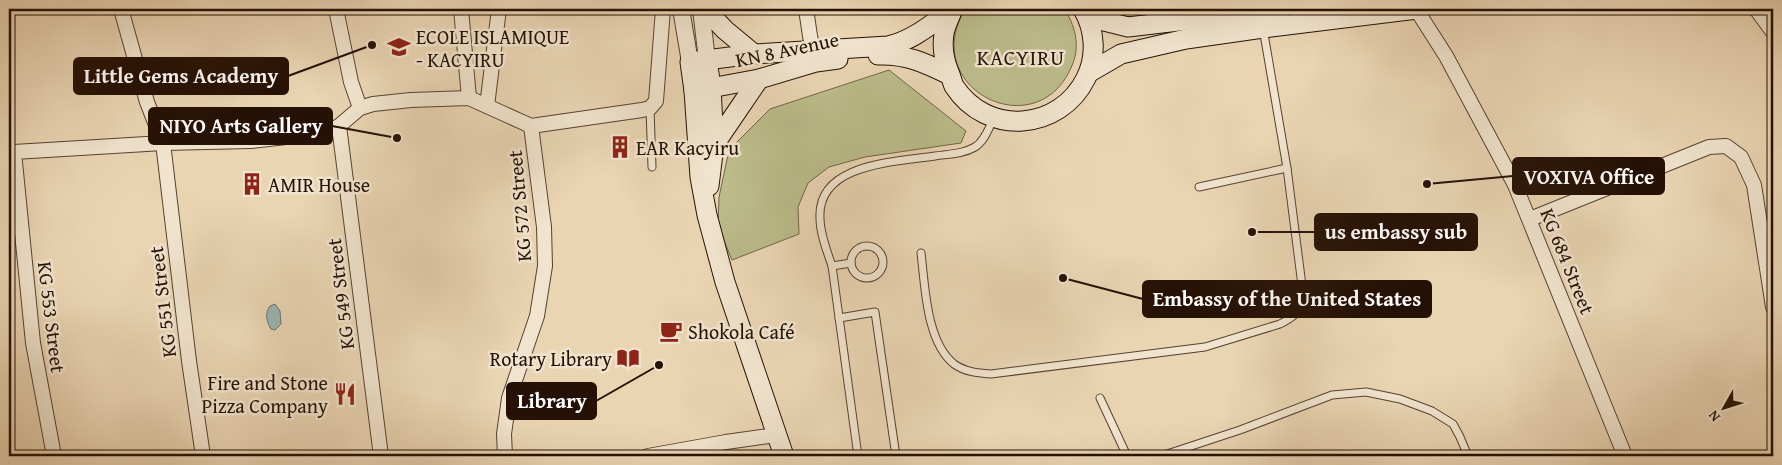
<svg xmlns="http://www.w3.org/2000/svg" width="1782" height="465" font-family="'Gentium Book Plus',serif">
	<rect width="100%" height="100%" fill="#ead5b3"/>
	<filter id="stains"><feTurbulence type="fractalNoise" baseFrequency=".004" numOctaves="4"/><feColorMatrix values="0 0 0 0 .2 0 0 0 0 .09 0 0 0 0 .02 0 0 0 .5 -.17"/></filter>
	<radialGradient id="worn" r=".72"><stop offset=".6" stop-color="#630" stop-opacity="0"/><stop offset="1" stop-color="#630" stop-opacity=".3"/></radialGradient>
	<g fill="#bbbc8a" stroke="#706648">
		<path d="M965,9H1064C1075,24 1080,45 1073,63C1041,149 917,91 965,9Z"/>
		<path d="M889,70L966,131L961,143L865,157L829,167L808,183L798,207L799,234L732,260L718,226L719,197L729,150L770,109Z"/>
	</g>
	<path fill="#9ab6b5" stroke="#6b746f" d="M275,304L280,311L281,324L275,330L271,329C266,321 265,313 270,306Z"/>
	<g fill="none" stroke-linecap="round" stroke-linejoin="round">
		<defs>
			<g id="service">
				<path d="M650,108L652,167"/>
				<path d="M1199,187L1287,168"/>
				<circle cx="867" cy="262" r="16"/>
				<path d="M921,253C925,285 926,342 954,364C965,372 978,373 991,374L1205,347L1280,324C1292,318 1299,313 1304,301L1287,168L1263,28"/>
				<path d="M832,266L851,263"/>
				<path d="M839,318L875,312L896,456"/>
				<path d="M1100,398L1127,456"/>
				<path d="M858,456L832,266C827,251 820,234 820,218C817,163 896,162 935,156C949,154 963,154 975,147C985,141 989,127 994,118"/>
				<path d="M1161,456L1240,430L1332,395L1366,392L1400,399L1432,411L1453,424L1460,437L1468,456"/>
			</g>
			<g id="minor">
				<path d="M121,9L147,102L163,143L189,361L203,456"/>
				<path d="M336,9L351,82L360,108"/>
				<path d="M461,9L469,98"/>
				<path d="M806,9L810,36L815,60"/>
				<path d="M1416,9L1446,56L1515,185L1625,456"/>
				<path d="M1756,9L1773,32"/>
				<path d="M487,106L499,9"/>
				<path d="M339,126L381,456"/>
				<path d="M1530,219L1709,147L1726,146L1741,157L1754,185L1773,307"/>
				<path d="M54,456L33,343L14,152L163,143L251,141L312,134L326,132L339,126L360,108L373,104L411,100L469,98L531,126L642,110L650,108L656,101L663,9"/>
				<path d="M505,456L504,434L509,398L537,316L545,266L544,227L531,126"/>
				<path d="M648,456L726,442L776,435"/>
			</g>
			<g id="tertiary">
				<path d="M681,9L690,62"/>
				<path d="M701,9L707,60"/>
			</g>
			<g id="secondary">
				<path d="M705,9L725,30L754,54"/>
				<path d="M953,9C950,17 945,26 944,34C942,46 944,60 949,72C951,76 952,82 954,86C987,137 1060,131 1086,78C1097,56 1095,30 1083,9"/>
				<path d="M1088,17L1128,27L1281,9"/>
				<path d="M878,55C907,54 925,63 950,75"/>
				<path d="M707,60L711,87L714,145L709,186"/>
				<path d="M1090,72L1121,54L1186,39L1263,28L1417,9"/>
				<path d="M694,91L759,79L816,62L838,59"/>
				<path d="M714,145L759,79"/>
				<path d="M784,456L725,282L707,215L700,177L694,91L690,62L754,54L888,46C914,40 931,24 953,9"/>
			</g>
		</defs>
		<use href="#service" stroke="#564230" stroke-width="9"/>
		<use href="#minor" stroke="#564230" stroke-width="16"/>
		<use href="#tertiary" stroke="#564230" stroke-width="18"/>
		<use href="#secondary" stroke="#251105" stroke-width="21"/>
		<use href="#service" stroke="#f1e4ce" stroke-width="7"/>
		<use href="#minor" stroke="#f1e4ce" stroke-width="14"/>
		<use href="#tertiary" stroke="#f1e4ce" stroke-width="16"/>
		<use href="#secondary" stroke="#f1e4ce" stroke-width="19"/>
	</g>
	<defs>
		<symbol id="school-bare" viewBox="-9 -9 18 18"><path d="M0-5L7-2L0 1L-7-2ZM-4 1L0 2.5L4 1V4Q0 6-4 4Z" fill="#8f2418" stroke="#f1e4ce" stroke-width="2.5" paint-order="stroke"/></symbol>
		<symbol id="building-bare" viewBox="-9 -9 18 18"><path d="M-4-6H4V6H1V3H-1V6H-4ZM-2.5-4.3h1.7v1.8h-1.7ZM.8-4.3h1.7v1.8H.8ZM-2.5-1h1.7V.8h-1.7ZM.8-1h1.7V.8H.8Z" fill="#8f2418" stroke="#f1e4ce" stroke-width="2.5" paint-order="stroke"/></symbol>
		<symbol id="cafe-bare" viewBox="-9 -9 18 18"><path d="M-5.5-4.5H6V0H3Q3 3.5 0 3.5H-2.5Q-5.5 3.5-5.5 0ZM3-3.2v2h1.7v-2ZM-6 4.5H4V6H-6Z" fill="#8f2418" stroke="#f1e4ce" stroke-width="2.5" paint-order="stroke"/></symbol>
		<symbol id="library-bare" viewBox="-9 -9 18 18"><path d="M-6-4Q-3-5.5-.7-3.5V5Q-3 3-6 4ZM6-4Q3-5.5 .7-3.5V5Q3 3 6 4Z" fill="#8f2418" stroke="#f1e4ce" stroke-width="2.5" paint-order="stroke"/></symbol>
		<symbol id="restaurant-bare" viewBox="-9 -9 18 18"><path d="M-5-6h1v4h1v-4h1v4h1v-4h1v5L-1.5 .5V6h-2V.5L-5-1ZM5-6V6H3V1.5H1.5Q1.5-4 5-6Z" fill="#8f2418" stroke="#f1e4ce" stroke-width="2.5" paint-order="stroke"/></symbol>
	</defs>
	<g fill-rule="evenodd">
		<use href="#school-bare" x="383" y="31" width="32" height="32"/>
		<use href="#building-bare" x="604" y="131" width="32" height="32"/>
		<use href="#building-bare" x="236" y="168" width="32" height="32"/>
		<use href="#cafe-bare" x="655" y="315" width="32" height="32"/>
		<use href="#library-bare" x="612" y="342" width="32" height="32"/>
		<use href="#restaurant-bare" x="329" y="378" width="32" height="32"/>
	</g>
	<g text-anchor="middle" dominant-baseline="central" stroke-width="5" stroke-linejoin="round" paint-order="stroke">
		<g font-size="20" fill="#251105" stroke="#f1e4ce" text-anchor="start">
			<text x="416" y="36">ECOLE ISLAMIQUE<tspan x="416" dy="23">- KACYIRU</tspan></text>
			<text x="636" y="147">EAR Kacyiru</text>
			<text x="268" y="184">AMIR House</text>
			<text x="688" y="331">Shokola Café</text>
			<text x="612" y="358" text-anchor="end">Rotary Library</text>
			<text x="328" y="382" text-anchor="end">Fire and Stone<tspan x="328" dy="23">Pizza Company</tspan></text>
		</g>
		<g font-size="20" fill="#251105" stroke="#f1e4ce">
			<text transform="translate(787 49) rotate(-12)">KN 8 Avenue</text>
			<text transform="translate(519 206) rotate(-95)">KG 572 Street</text>
			<text transform="translate(1568 261) rotate(68)">KG 684 Street</text>
			<text transform="translate(340 294) rotate(-97)">KG 549 Street</text>
			<text transform="translate(162 302) rotate(-97)">KG 551 Street</text>
			<text transform="translate(52 317) rotate(83)">KG 553 Street</text>
		</g>
		<g font-size="21" letter-spacing="1" fill="#251105" stroke="#f1e4ce">
			<text x="1021" y="57">KACYIRU</text>
		</g>
	</g>
	<path fill="none" stroke="#251105" stroke-width="2" d="M372 45L288 76M397 138L332 126M1427 184L1513 176M1252 232L1315 232M1063 278L1143 299M659 365L596 401"/>
	<g fill="#251105" stroke="#f1e4ce" stroke-width="2">
		<circle cx="372" cy="45" r="5"/>
		<circle cx="397" cy="138" r="5"/>
		<circle cx="1427" cy="184" r="5"/>
		<circle cx="1252" cy="232" r="5"/>
		<circle cx="1063" cy="278" r="5"/>
		<circle cx="659" cy="365" r="5"/>
	</g>
	<g fill="#251105" stroke="#251105" stroke-width="2">
		<rect x="74" y="58" width="214" height="36" rx="5"/>
		<rect x="149" y="108" width="183" height="36" rx="5"/>
		<rect x="1513" y="158" width="151" height="36" rx="5"/>
		<rect x="1315" y="214" width="162" height="36" rx="5"/>
		<rect x="1143" y="281" width="288" height="36" rx="5"/>
		<rect x="507" y="383" width="89" height="36" rx="5"/>
	</g>
	<g font-size="21" text-anchor="middle" font-weight="bold" fill="#fff">
		<text x="181" y="83">Little Gems Academy</text>
		<text x="241" y="133">NIYO Arts Gallery</text>
		<text x="1589" y="184">VOXIVA Office</text>
		<text x="1396" y="239">us embassy sub</text>
		<text x="1287" y="306">Embassy of the United States</text>
		<text x="552" y="408">Library</text>
	</g>
	<rect width="1782" height="465" fill="none" stroke="#ead5b3" stroke-width="30"/>
	<rect x="10" y="10" width="1762" height="445" fill="none" stroke="#251105" stroke-width="2.5"/>
	<rect x="15" y="15" width="1752" height="435" fill="none" stroke="#251105"/>
	<g transform="translate(1724 408) rotate(231)" stroke="#f1e4ce" stroke-width="4" paint-order="stroke">
	<path d="M0-4L9 19L0 12L-9 19Z" fill="#251105"/>
	<text y="-8" font-size="14" font-weight="bold" text-anchor="middle" fill="#251105">N</text>
	</g>
	<rect width="100%" height="100%" filter="url(#stains)"/>
	<rect width="100%" height="100%" fill="url(#worn)"/>
</svg>
